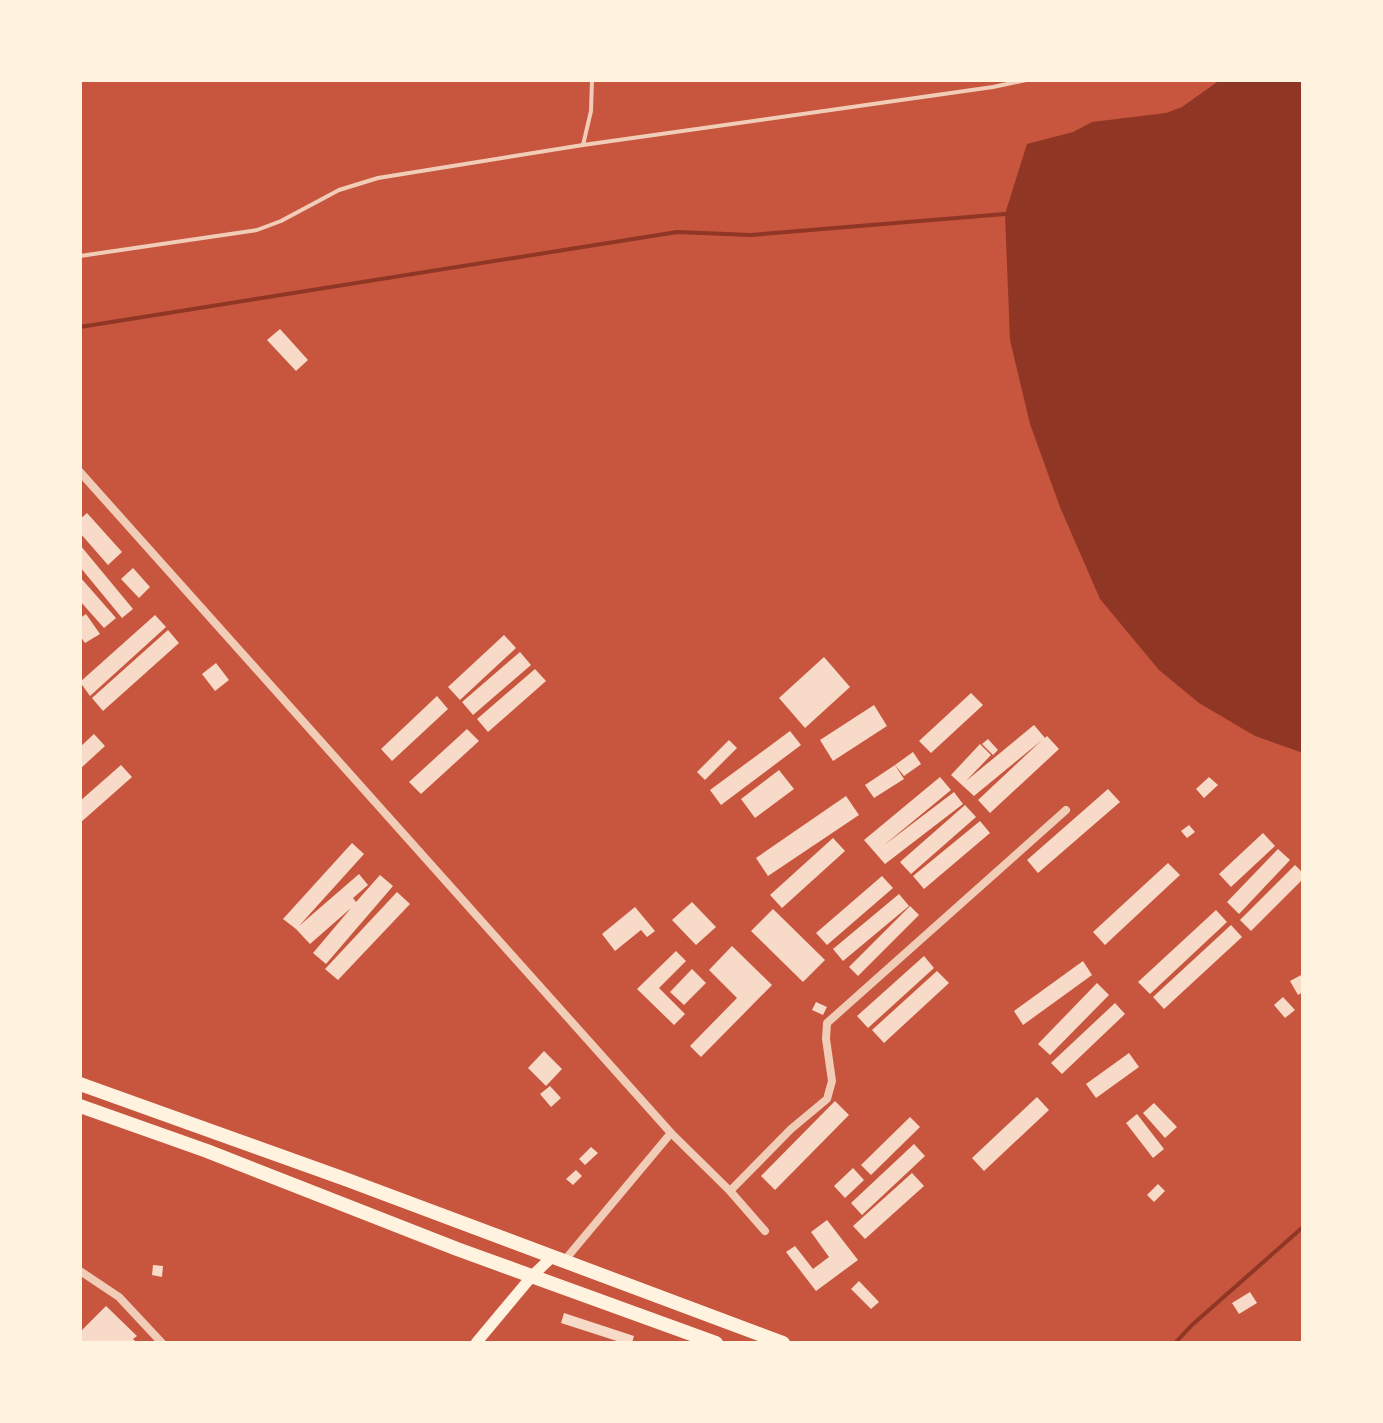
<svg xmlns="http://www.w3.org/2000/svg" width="1383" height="1423" font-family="Ubuntu,sans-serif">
	<rect width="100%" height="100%" fill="#c8553d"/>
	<path fill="#8f3625" d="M1220,80H1303V753L1255,736L1199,703L1159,670L1100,599L1060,507L1030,424L1010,340L1005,214L1027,144L1073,132L1092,122L1166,113L1182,107Z"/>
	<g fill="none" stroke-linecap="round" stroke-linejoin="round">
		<g stroke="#8f3625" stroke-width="4">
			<path d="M80,327L677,232L751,235L1005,214"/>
			<path d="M1175,1343L1192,1325L1303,1227"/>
		</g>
	</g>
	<g fill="#f7dbc8">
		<path d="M280,329L308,360L296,371L267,340Z"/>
		<path d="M87,513L122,552L108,565L80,533V519Z"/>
		<path d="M80,545L133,609L122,618L80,567Z"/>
		<path d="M133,568L150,587L139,598L121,579Z"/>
		<path d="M80,577L116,618L104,628L80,601Z"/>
		<path d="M86,614L100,634L85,643L80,636V618Z"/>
		<path d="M155,615L166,627L90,696L80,682Z"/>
		<path d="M168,630L179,643L103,711L92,698Z"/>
		<path d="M504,635L516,648L460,700L448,687Z"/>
		<path d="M520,652L531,665L473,715L462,702Z"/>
		<path d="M824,657L850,687L805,728L779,698Z"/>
		<path d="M216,663L229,680L215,691L202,674Z"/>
		<path d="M535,669L546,681L488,732L477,719Z"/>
		<path d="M971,693L983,705L931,753L919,741Z"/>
		<path d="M437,696L448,709L392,761L381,749Z"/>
		<path d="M874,705L887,726L833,761L820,740Z"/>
		<path d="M1034,725L1045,738L1047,736L1059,749L990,813L978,800L1042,740L974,796L951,775L980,744L991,755L966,781Z"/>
		<path d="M467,729L479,741L421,794L409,782Z"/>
		<path d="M790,731L801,745L721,805L710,790Z"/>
		<path d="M94,734L105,746L80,769V747Z"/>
		<path d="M988,739L998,750L993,755L982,744Z"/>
		<path d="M729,740L737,748L705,780L697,772Z"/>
		<path d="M913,752L921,764L904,776L895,765Z"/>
		<path d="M121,765L132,777L80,823V801Z"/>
		<path d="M895,765L904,779L874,798L865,785Z"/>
		<path d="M779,770L794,789L755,818L741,799Z"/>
		<path d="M940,777L951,790L883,846L954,792L963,804L885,864L864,840Z"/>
		<path d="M1209,777L1218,785L1204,798L1196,789Z"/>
		<path d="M1108,789L1120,802L1038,873L1027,860Z"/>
		<path d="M846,796L859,815L768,876L756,858Z"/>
		<path d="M965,805L976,817L911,874L900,862Z"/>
		<path d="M980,821L990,833L924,889L913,876Z"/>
		<path d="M1189,825L1195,832L1187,838L1181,831Z"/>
		<path d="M1263,833L1275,846L1231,887L1219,874Z"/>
		<path d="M833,838L845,851L782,908L770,895Z"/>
		<path d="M352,843L364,854L299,926L359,874L368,885L353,898L356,902L380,875L393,886L326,964L313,953L351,908L310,944L296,929L283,919Z"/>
		<path d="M1278,849L1290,860L1239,914L1227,902Z"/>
		<path d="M1168,863L1180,875L1105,945L1093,932Z"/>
		<path d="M1295,865L1303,873V879L1251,931L1240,920Z"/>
		<path d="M882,876L893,888L827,945L816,933Z"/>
		<path d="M397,892L410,904L338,980L325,969Z"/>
		<path d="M899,894L909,906L843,961L833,949Z"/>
		<path d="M692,902L716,927L696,945L672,920Z"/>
		<path d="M910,906L919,915L858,976L849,967Z"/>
		<path d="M635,907L655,931L647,937L641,930L615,951L602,934Z"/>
		<path d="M773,909L825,960L803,982L751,931Z"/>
		<path d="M1216,910L1227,922L1150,994L1138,982Z"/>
		<path d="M1231,925L1242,937L1164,1009L1153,997Z"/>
		<path d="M732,946L772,985L701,1057L690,1046L737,998L709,970Z"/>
		<path d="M676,951L686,961L659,988L685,1014L674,1025L637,989Z"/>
		<path d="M924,956L934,968L868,1028L857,1016Z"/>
		<path d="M1083,961L1092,975L1023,1025L1014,1011Z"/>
		<path d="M692,969L706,983L684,1005L670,992Z"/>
		<path d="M937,971L949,983L884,1043L872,1030Z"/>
		<path d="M1303,974V992L1298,995L1290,981Z"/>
		<path d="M1097,983L1109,995L1050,1055L1038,1044Z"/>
		<path d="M1283,997L1295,1010L1285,1018L1274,1005Z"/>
		<path d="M816,1002L827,1007L823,1015L812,1010Z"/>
		<path d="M1115,1003L1125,1014L1062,1074L1051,1063Z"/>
		<path d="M544,1051L562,1069L546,1086L528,1068Z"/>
		<path d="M1129,1053L1139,1067L1096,1098L1086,1084Z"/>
		<path d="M550,1086L561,1098L551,1107L540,1094Z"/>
		<path d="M1037,1097L1049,1110L984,1171L972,1158Z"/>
		<path d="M835,1101L849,1115L775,1190L761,1176Z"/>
		<path d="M1154,1103L1177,1127L1165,1138L1143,1113Z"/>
		<path d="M1137,1114L1164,1149L1153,1158L1126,1123Z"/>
		<path d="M910,1117L920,1127L871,1175L861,1165Z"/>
		<path d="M914,1144L925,1156L862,1215L851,1203Z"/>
		<path d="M591,1147L598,1153L585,1165L579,1159Z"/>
		<path d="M853,1168L864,1180L845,1198L834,1186Z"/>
		<path d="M576,1170L582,1176L573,1185L566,1179Z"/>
		<path d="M912,1173L924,1186L865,1239L853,1226Z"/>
		<path d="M1158,1184L1165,1191L1154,1202L1147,1195Z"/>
		<path d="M827,1220L858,1260L816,1291L786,1252L795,1246L813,1269L829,1257L811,1232Z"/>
		<path d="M153,1265L163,1266L162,1277L152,1275Z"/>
		<path d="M859,1281L879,1302L871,1309L851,1289Z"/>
		<path d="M1250,1292L1257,1303L1239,1314L1232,1303Z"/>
		<path d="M106,1306L137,1336L133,1339L137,1343H80V1332Z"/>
		<path d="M564,1313L634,1336L632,1343H623L561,1323Z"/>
	</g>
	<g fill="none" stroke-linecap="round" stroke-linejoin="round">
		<g stroke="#f1ccb7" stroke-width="4">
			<path d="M583,145L591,111L592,80"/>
			<path d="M80,256L257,230L281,221L339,190L378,178L583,145L993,87L1026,80"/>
		</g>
		<g stroke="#f1ccb7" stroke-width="8">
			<path d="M80,472L671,1133L730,1191L765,1231"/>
			<path d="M730,1191L791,1129L827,1099L832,1081L826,1039L827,1023L1066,810"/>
			<path d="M564,1261L671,1133"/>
			<path d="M80,1271L119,1297L162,1343"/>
		</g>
		<path stroke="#fff3e0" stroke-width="11" d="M476,1343L532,1276L552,1257"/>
		<g stroke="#fff3e0" stroke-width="14">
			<path d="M80,1084L345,1179L783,1343"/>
			<path d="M80,1106L207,1151L457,1249L716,1343"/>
		</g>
	</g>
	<rect width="1383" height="1423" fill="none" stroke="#fff3e0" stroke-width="164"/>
</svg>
